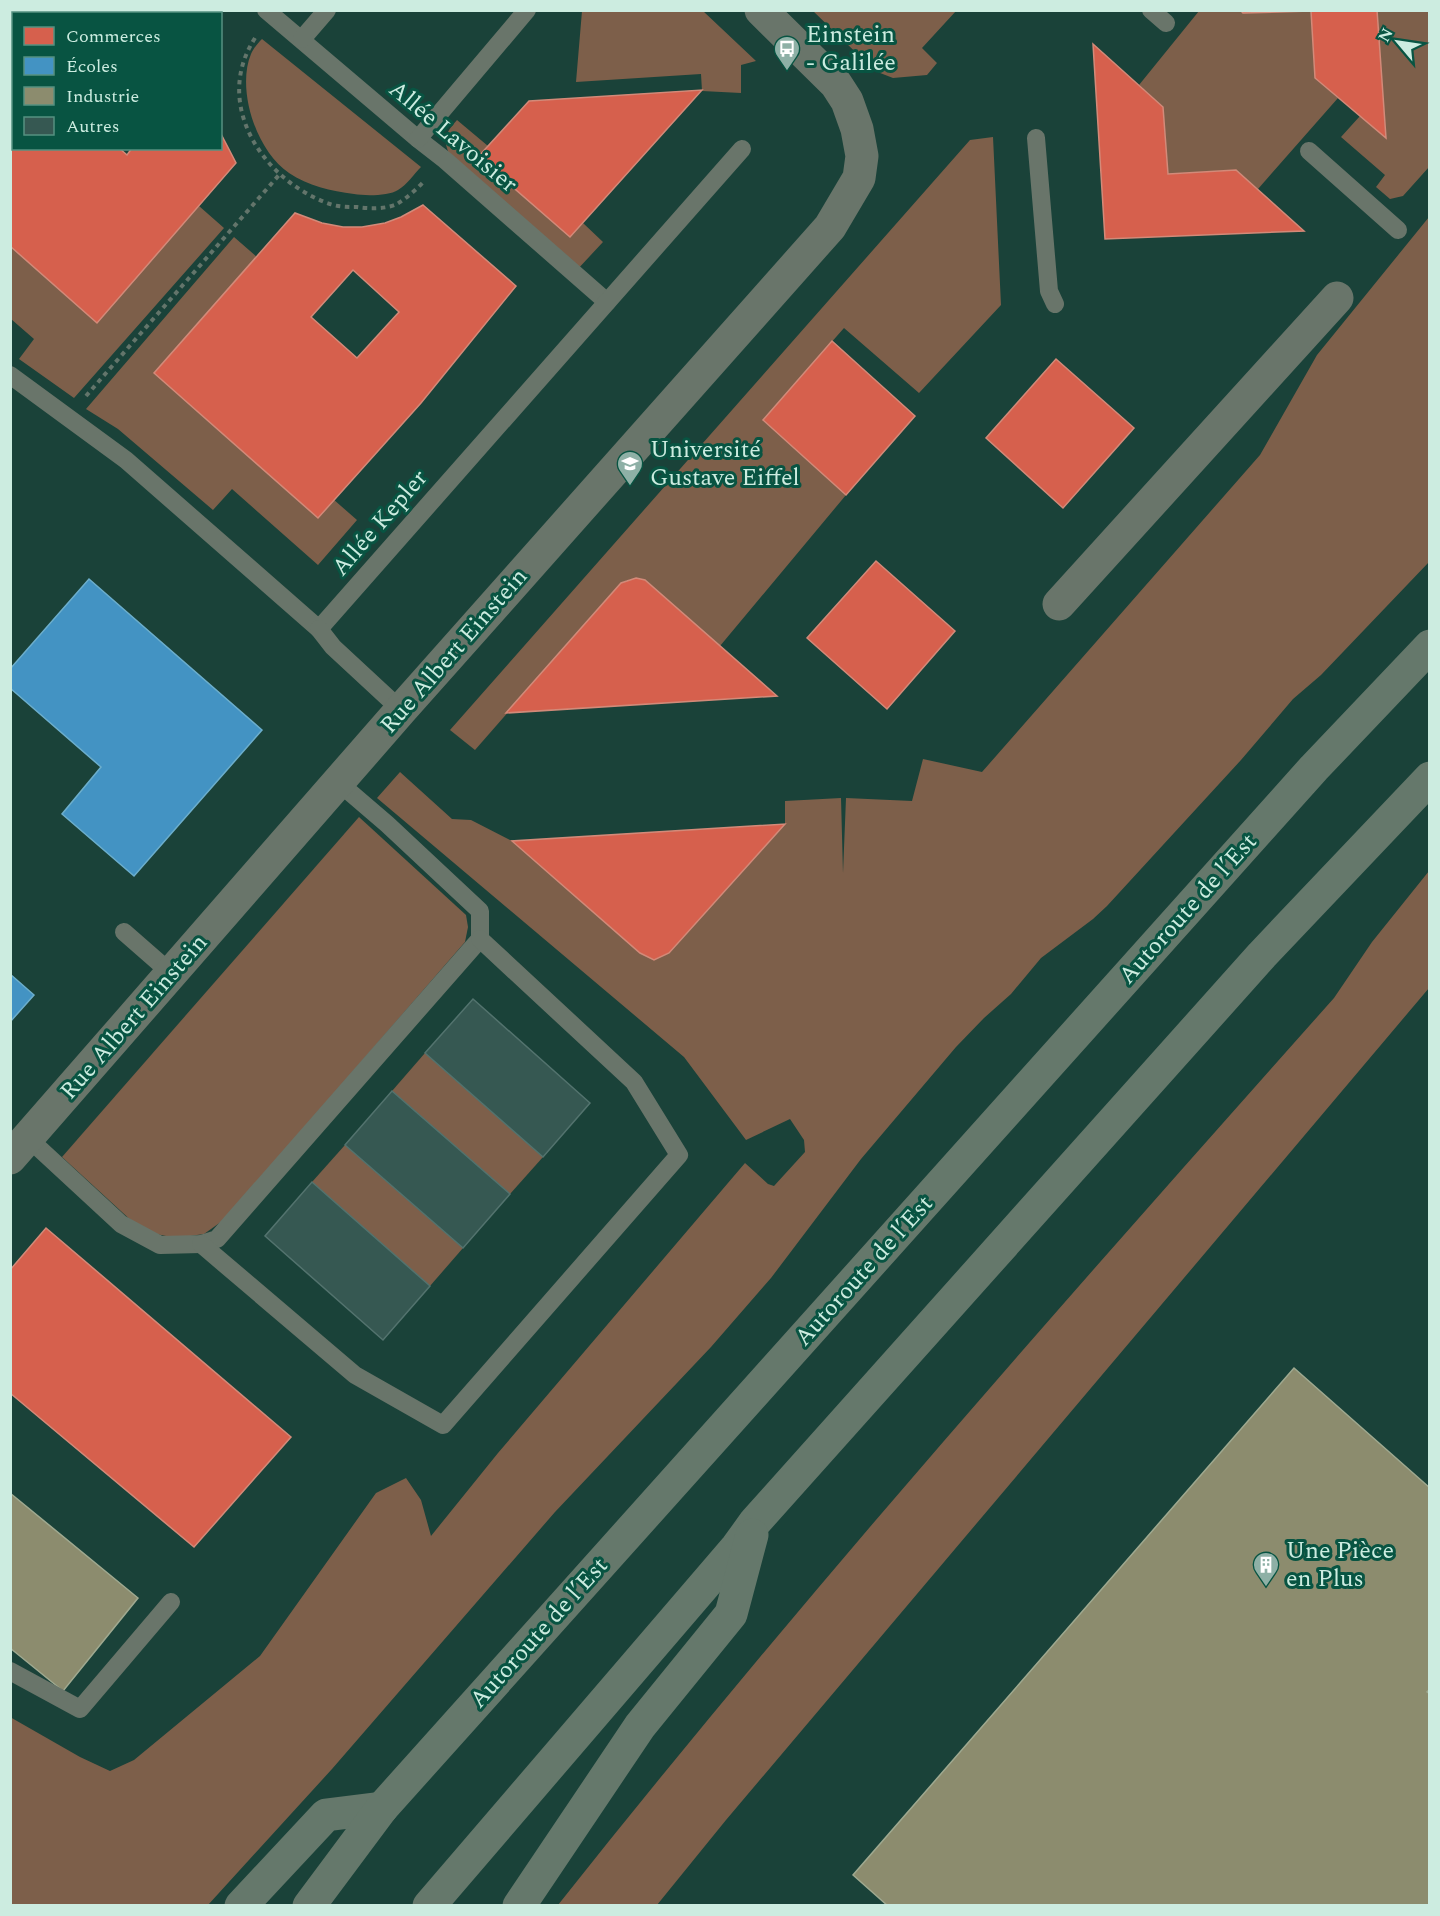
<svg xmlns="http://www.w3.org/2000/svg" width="1440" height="1916" font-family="Spectral,serif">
	<rect width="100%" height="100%" fill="#1a4239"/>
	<g fill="#7d5f4a">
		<path d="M41,11H89L87,13L39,14Z"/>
		<path d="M582,11H703L756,61L741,65V93L702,91L701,74L576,82Z"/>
		<path d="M813,11H956L922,48L937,63L927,75L893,78L875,71Z"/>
		<path d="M1199,11H1240L1243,13L1311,11L1315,78L1338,98L1258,189L1236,170L1168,174L1163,107L1139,85Z"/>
		<path d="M1377,11H1429V167L1403,196L1390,199L1376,187L1385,175L1341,137L1360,116L1386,138Z"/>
		<path d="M262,39L421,167C414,174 407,185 398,190C389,196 365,196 354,194C331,191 308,186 289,173C257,152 236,90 251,54C253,49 258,43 262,39Z"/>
		<path d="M13,42V97L11,101V46Z"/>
		<path d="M457,120L488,146L570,236L583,223L603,242L576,271L451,159C443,139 443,136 457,120Z"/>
		<path d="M993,137L1001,305L919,393L844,328L763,420L846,495L720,646L645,580C636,578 629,579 621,583L475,750L450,730L970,140Z"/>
		<path d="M199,206L224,228L74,398L19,359L34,339L11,319L10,246L97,322Z"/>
		<path d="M1429,217V562L1321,675L1293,699L1241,760L1107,906L1093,919L1041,958L1011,994L984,1018L956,1047L861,1159L771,1278L711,1347L555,1512L332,1769L208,1905H11L10,1717L80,1757L110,1771L134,1760L260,1656L376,1493L406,1478L421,1500L431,1536L498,1453L745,1163L768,1184L774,1186L805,1152L804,1140L790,1119L746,1140L684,1057L377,798L400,772L452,819L471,820L512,841L640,953L654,960L669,953L785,824V801L841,798L843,873L846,798L912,801L923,759L982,772L1260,455L1317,355Z"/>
		<path d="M234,237L257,257L154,373L317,517L333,499L357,520L318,565L232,489L213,510L118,429L86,409Z"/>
		<path d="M359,817L466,915L468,927L465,942L225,1219L204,1234L176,1238L156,1234L135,1224L62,1157Z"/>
		<path d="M1429,871V988L726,1820L657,1905H558C805,1593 1070,1295 1334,998L1372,942Z"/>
		<path d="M425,1053L543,1157L510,1194L392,1091Z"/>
		<path d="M345,1145L463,1248L430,1286L312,1182Z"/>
	</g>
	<g fill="#d6604d" stroke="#d38a79" stroke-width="1.5" fill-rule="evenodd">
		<path d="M89,10H183L186,14H87Z"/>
		<path d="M1240,10H1377L1386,138L1315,78L1311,11L1243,13Z"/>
		<path d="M1093,44L1163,107L1168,174L1236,170L1304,231L1105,239Z"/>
		<path d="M702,90L570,237L478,157L529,101Z"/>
		<path d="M14,97V148H119L127,155L132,148H220V132L236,163L97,323L10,246V101Z"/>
		<path d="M423,205L516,286L421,403L318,518L154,373L295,213L322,223L343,227H362L385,223L401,217ZM353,270L399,312L357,358L311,317Z"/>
		<path d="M832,341L915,416L846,495L763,420Z"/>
		<path d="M1056,359L1134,428L1063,508L986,438Z"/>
		<path d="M876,561L955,631L887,709L807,638Z"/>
		<path d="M636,578L645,580L777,696L506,713L621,583Z"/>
		<path d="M785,824L669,953L654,960L640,953L512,841Z"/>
		<path d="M46,1228L291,1437L194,1547L10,1393V1270Z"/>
	</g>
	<g fill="#4393c3" stroke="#6caecc" stroke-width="1.5">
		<path d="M89,579L262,730L134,876L62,814L101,767L10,688V669Z"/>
		<path d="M10,974L34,995L10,1022Z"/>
	</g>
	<g fill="#8c8c6e" stroke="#9fa990" stroke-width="1.5">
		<path d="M1294,1368L1430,1488V1689L1427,1692L1430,1694V1906H888L853,1875Z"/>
		<path d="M10,1493L138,1598L63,1691L10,1648Z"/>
	</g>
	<g fill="#365852" stroke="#53736e" stroke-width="1.5">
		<path d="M473,999L590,1103L543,1157L425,1053Z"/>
		<path d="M392,1091L510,1194L463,1248L345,1145Z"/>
		<path d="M312,1182L430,1286L383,1340L265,1236Z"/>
	</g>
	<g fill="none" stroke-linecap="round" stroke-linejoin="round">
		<g stroke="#63756b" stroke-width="4" stroke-dasharray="4.5 4.5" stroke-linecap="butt">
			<path d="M255,38C212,104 263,181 330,204C338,207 348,207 357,207C369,209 387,209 397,204C407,198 418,188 425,180"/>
			<path d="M86,396L279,175"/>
		</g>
		<g stroke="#69756a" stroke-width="18">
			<path d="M266,10L418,139L445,160L607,302"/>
			<path d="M1151,10L1166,23"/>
			<path d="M302,39L327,10"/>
			<path d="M1036,138L1049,291L1055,304"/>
			<path d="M418,139L527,10"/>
			<path d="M1309,151L1398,230"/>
			<path d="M10,375L126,460L319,629L742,149"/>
			<path d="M319,629L333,647L401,710"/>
			<path d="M124,932L172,974"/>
			<path d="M28,1138L121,1224L160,1245L201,1244L217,1239L480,939V911L387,824L338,782"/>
			<path d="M201,1244L355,1375L443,1425L679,1155L634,1082L480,939"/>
			<path d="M10,1671L80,1709L171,1602"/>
		</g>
		<g stroke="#69756a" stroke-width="33">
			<path d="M1059,604L1337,298"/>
			<path d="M10,1158L401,710L830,227L859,178L862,156L857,129L847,101L836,84L761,10"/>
		</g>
		<g stroke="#65786b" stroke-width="33">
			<path d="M241,1906L326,1815L382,1808"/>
			<path d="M309,1906L382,1808L1314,768L1430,646"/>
			<path d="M429,1906L737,1547L755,1522L1262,955L1430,778"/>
			<path d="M519,1906L640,1726L731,1614L752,1535"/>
		</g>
	</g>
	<defs>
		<symbol id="bus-pin" viewBox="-11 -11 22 30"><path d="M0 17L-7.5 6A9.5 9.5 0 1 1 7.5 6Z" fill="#8eb0a6" stroke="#085442"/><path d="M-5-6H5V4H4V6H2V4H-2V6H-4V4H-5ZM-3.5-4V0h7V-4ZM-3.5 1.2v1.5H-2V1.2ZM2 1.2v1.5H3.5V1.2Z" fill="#fff"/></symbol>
		<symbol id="university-pin" viewBox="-11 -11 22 30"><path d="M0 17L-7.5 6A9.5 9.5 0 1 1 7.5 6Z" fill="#8eb0a6" stroke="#085442"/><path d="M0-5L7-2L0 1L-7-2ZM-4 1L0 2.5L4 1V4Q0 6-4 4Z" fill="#fff"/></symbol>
		<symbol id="building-pin" viewBox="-11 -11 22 30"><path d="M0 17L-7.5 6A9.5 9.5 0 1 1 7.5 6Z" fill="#8eb0a6" stroke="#085442"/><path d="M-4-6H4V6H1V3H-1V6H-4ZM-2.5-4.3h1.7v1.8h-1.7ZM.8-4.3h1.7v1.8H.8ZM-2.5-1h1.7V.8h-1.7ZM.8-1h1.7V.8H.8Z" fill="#fff"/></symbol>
	</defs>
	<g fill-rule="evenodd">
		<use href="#bus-pin" x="772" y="34" width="30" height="40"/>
		<use href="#university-pin" x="615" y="449" width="30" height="40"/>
		<use href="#building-pin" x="1251" y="1550" width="30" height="40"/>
	</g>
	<g text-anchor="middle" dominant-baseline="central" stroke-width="6" stroke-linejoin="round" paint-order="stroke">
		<g font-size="24" fill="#ccece0" stroke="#085442" text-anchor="start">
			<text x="806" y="35">Einstein<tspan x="806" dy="28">- Galilée</tspan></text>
			<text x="650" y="450">Université<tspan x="650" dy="28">Gustave Eiffel</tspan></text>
			<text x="1286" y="1551">Une Pièce<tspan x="1286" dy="28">en Plus</tspan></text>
		</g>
		<g font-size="24" fill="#ccece0" stroke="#085442">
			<text transform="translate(453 137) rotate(40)">Allée Lavoisier</text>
			<text transform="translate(380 523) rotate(-49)">Allée Kepler</text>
			<text transform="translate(454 651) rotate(-49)">Rue Albert Einstein</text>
			<text transform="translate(1188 909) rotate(-48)">Autoroute de l’Est</text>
			<text transform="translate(134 1017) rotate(-49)">Rue Albert Einstein</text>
			<text transform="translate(864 1271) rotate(-48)">Autoroute de l’Est</text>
			<text transform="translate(539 1633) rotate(-48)">Autoroute de l’Est</text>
		</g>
	</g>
	<rect width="1440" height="1916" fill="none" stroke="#ccece0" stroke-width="24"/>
	<rect x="12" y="12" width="210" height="138" fill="#085442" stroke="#569181" stroke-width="1.5"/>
	<rect x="24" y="27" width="30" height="18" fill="#d6604d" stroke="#569181" stroke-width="1.5"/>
	<text x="66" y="42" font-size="18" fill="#ccece0">Commerces</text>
	<rect x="24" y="57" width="30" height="18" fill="#4393c3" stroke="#569181" stroke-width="1.5"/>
	<text x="66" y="72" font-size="18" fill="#ccece0">Écoles</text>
	<rect x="24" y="87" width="30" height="18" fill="#8c8c6e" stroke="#569181" stroke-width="1.5"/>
	<text x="66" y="102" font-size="18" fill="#ccece0">Industrie</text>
	<rect x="24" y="117" width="30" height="18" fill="#365852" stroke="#569181" stroke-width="1.5"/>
	<text x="66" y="132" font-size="18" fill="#ccece0">Autres</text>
	<g transform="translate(1398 42) rotate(299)" stroke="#085442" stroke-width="4.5" paint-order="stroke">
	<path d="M0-4.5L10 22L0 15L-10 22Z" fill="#ccece0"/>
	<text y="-9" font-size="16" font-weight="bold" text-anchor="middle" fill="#ccece0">N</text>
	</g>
</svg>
